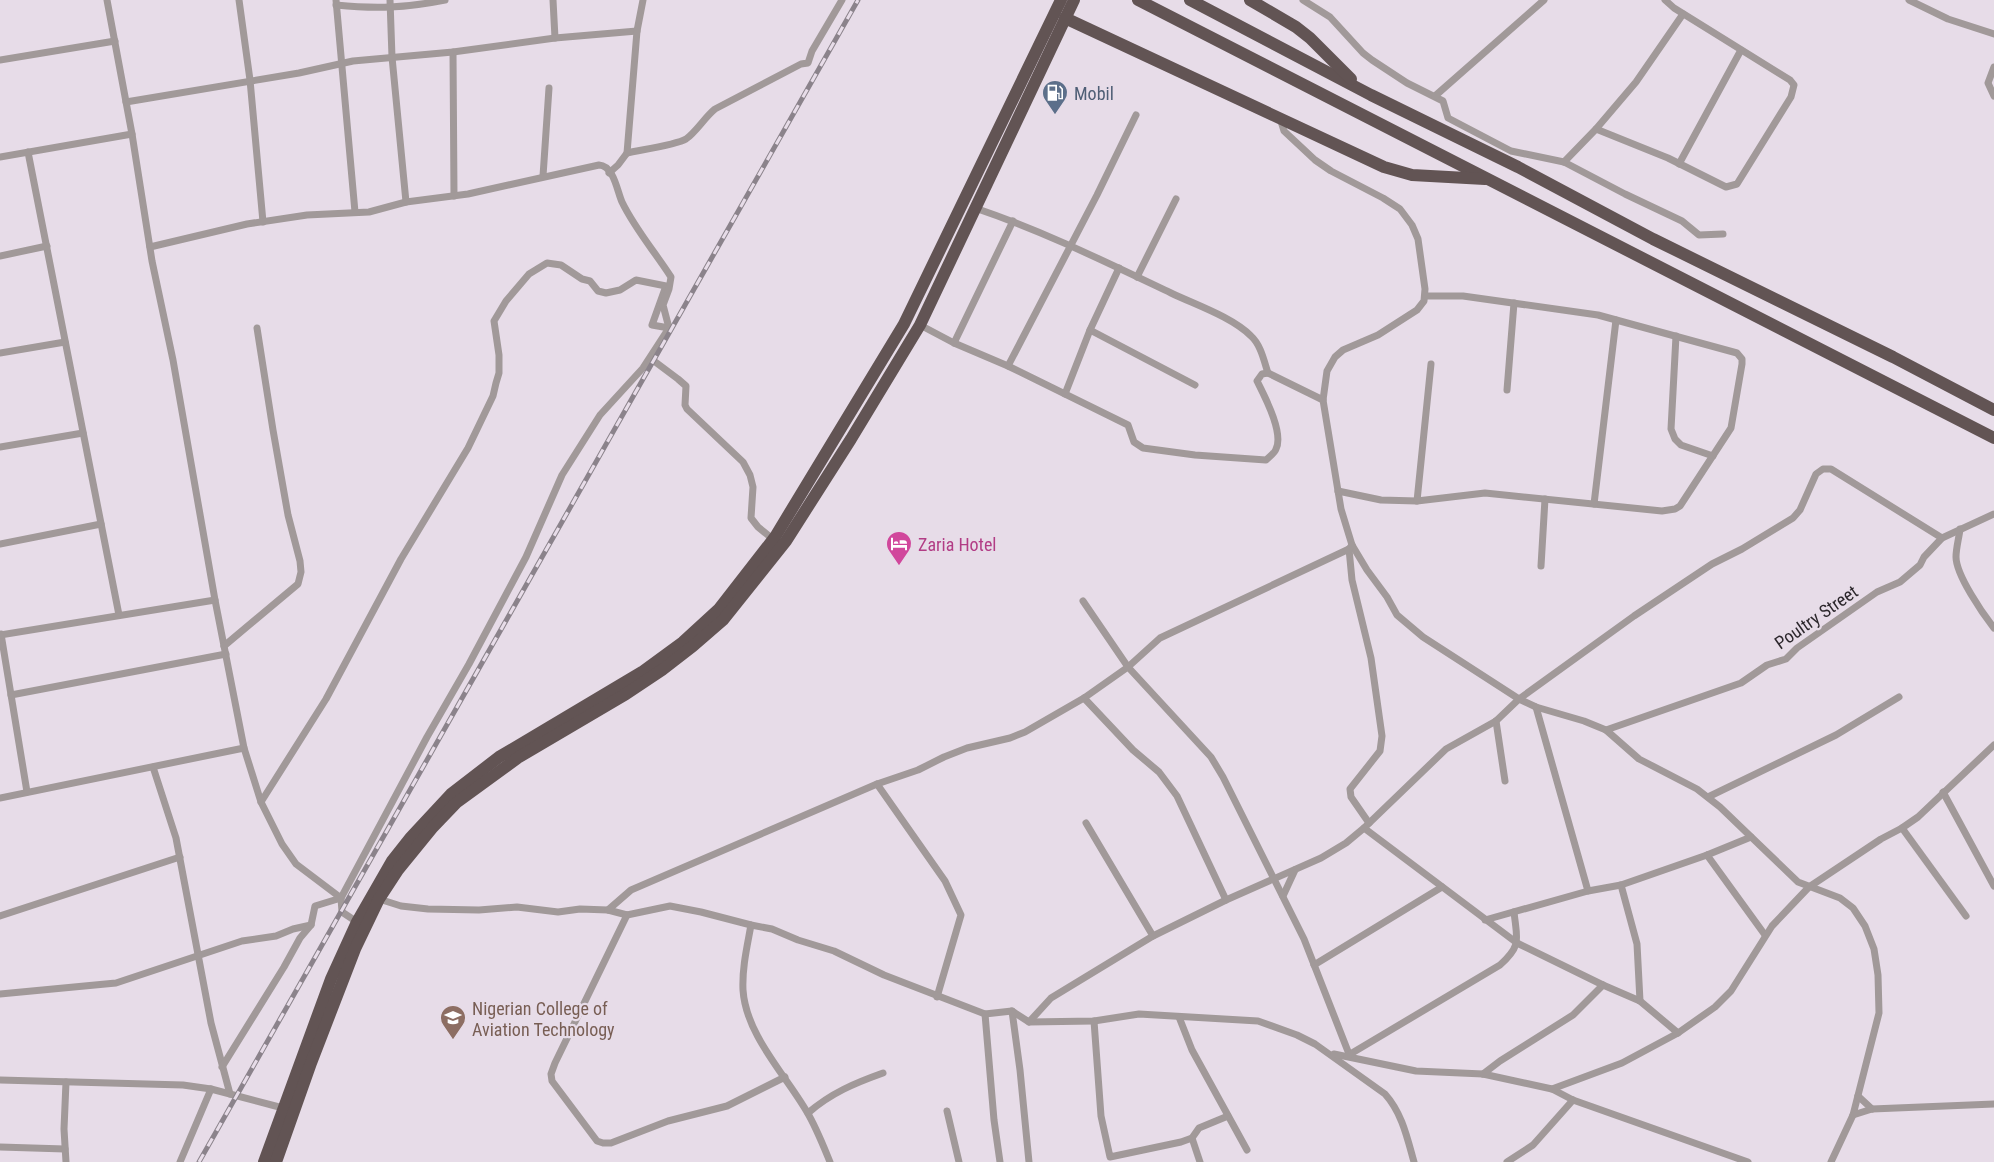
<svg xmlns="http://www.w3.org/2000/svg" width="1994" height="1162" font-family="'Roboto Condensed',sans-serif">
	<rect width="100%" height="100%" fill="#e7dce8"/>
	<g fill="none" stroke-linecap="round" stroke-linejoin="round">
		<g stroke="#a19999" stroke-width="7">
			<path d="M107,0L132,134L152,261L173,360L215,600L244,748L261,802L282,844L296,864L341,898L342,912L357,922"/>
			<path d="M239,0L250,80L263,222"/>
			<path d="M336,0L355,212"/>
			<path d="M390,0L392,57L406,202"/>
			<path d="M553,0L555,38"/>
			<path d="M1303,0L1330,17L1363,53L1372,60L1407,83L1443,101L1448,118L1511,151L1564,162L1625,194L1682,221L1699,235L1723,234"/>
			<path d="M1909,0L1948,19L1994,34"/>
			<path d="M336,5C376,9 405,8 445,0"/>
			<path d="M453,52L454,196"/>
			<path d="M0,60L115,41"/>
			<path d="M1994,67L1988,83L1994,96"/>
			<path d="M1435,96L1544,0"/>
			<path d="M126,102L299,73L353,61L453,52L555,38L637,31"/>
			<path d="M1280,118L1284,131L1315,160L1331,171L1383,198L1400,209L1412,225L1418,239L1425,289L1424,301L1417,310L1378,335L1343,350L1335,357L1327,371L1323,400L1341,509L1352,545L1367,570L1387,597L1397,615L1423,637L1519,699L1536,707L1584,721L1606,730L1639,759L1697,789L1720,807L1798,882L1840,898L1853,908L1865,926L1874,949L1878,975L1879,1013L1853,1115L1831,1162"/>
			<path d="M1596,129L1668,158L1726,187L1737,184L1791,97L1794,85L1790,80L1674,8L1665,0"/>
			<path d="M28,152L119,615"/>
			<path d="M627,153C640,150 676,145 686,139C696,132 705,117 715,109L801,64L808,63L812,51L842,0"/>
			<path d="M0,157L132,134"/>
			<path d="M1564,162L1596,129L1636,82L1683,14"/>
			<path d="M1679,164L1741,50"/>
			<path d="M609,173L618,165L627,153L637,31L643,0"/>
			<path d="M543,176L549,88"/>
			<path d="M975,208C1043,231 1106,262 1171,293C1196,305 1232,317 1251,336C1261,345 1264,361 1268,373L1323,400"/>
			<path d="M0,256L47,246"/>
			<path d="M1137,277L1176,199"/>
			<path d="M920,325L954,343L1008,366L1128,425L1134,442L1143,448L1195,455L1266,460C1269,457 1275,453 1276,449C1284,433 1265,397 1257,381L1262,374L1268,373"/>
			<path d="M1090,330L1195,385"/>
			<path d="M1676,336L1671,429L1675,439L1681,445L1713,456"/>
			<path d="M954,343L1013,221"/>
			<path d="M0,353L65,342"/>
			<path d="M653,355L654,361L678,379L686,386L685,405L687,409L743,462L750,475L753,487L751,518L758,527L774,540"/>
			<path d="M1008,366L1097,195L1136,115"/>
			<path d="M1507,390L1514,303"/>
			<path d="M1065,394L1090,330L1119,268"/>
			<path d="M0,447L83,433"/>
			<path d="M1338,491L1381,500L1417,501L1485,493L1662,511L1675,509L1680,506L1731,428L1742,364V359L1737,353L1598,315L1463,296H1426"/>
			<path d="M1417,501L1431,364"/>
			<path d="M1594,504L1616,320"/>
			<path d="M1960,529C1959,538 1956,548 1956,557C1956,575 1983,614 1994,628"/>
			<path d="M0,544L101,524"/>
			<path d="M1349,549L1352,580L1371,658L1382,736L1380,751L1350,789L1351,797L1369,823"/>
			<path d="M1541,566L1545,499"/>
			<path d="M1083,601L1128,667L1211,757L1223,777L1304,939L1349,1054"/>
			<path d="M1,634L27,792"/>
			<path d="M0,635L215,600"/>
			<path d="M224,646L298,584L301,572L300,561L288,515L273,430L257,328"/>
			<path d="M11,695L226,654"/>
			<path d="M1084,698L1133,750L1159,772L1177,796L1226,900"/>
			<path d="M1536,707L1588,891"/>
			<path d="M1496,721L1505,781"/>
			<path d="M1606,730L1741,683L1767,665L1786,659L1797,648L1877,592L1900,582L1920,565L1924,557L1942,538L1994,514"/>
			<path d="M153,767L176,838L211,1023L230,1094"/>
			<path d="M877,784L945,881L961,915L937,997"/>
			<path d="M1943,792L1994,886"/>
			<path d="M1708,797L1836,735L1899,697"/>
			<path d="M0,798L244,748"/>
			<path d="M261,802L326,699L401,559L468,448L493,396L496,383L499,373V355L494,321L506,301L529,274L547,263L561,265L582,279L590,281L598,291L606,293L620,290L636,280L666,286L652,325L669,328"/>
			<path d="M1086,823L1153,936"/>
			<path d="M1364,828L1517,943L1603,985L1640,1001L1678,1033"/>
			<path d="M1902,828L1966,916"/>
			<path d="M1707,855L1765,935"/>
			<path d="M1621,885L1637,944L1640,1001"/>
			<path d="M1283,896L1295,870"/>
			<path d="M379,899L401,906L428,909L479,910L517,907L558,912L580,909L608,910L627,915L670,906L701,912L751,925L772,929L798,940L834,951L884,975L985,1014L1012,1011L1029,1022L1094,1021L1139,1014L1258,1021L1297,1035L1315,1044L1385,1094C1402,1113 1407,1137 1414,1162"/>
			<path d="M608,910L631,890L877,784L918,770L944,757L967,748L1010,738L1025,732L1084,698L1128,667L1160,638L1349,549L1352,545"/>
			<path d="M627,915L555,1063L551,1074L552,1081L597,1141L603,1143H611L668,1121L727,1106L785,1077"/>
			<path d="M0,916L180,857"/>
			<path d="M1485,920L1588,891L1621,885L1707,855L1751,837"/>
			<path d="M751,925C747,947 742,968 743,990C746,1035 785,1074 807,1112C816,1127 823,1145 830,1162"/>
			<path d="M1314,965L1442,887"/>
			<path d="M0,994L116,983L242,941L276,936L293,929L311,925L315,906L341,898L427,737L469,664L526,557L562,475L600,415L643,368L669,328L663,305L669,289L671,277C655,252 635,229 622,202C617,191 614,166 599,165L468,194L406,202L369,212L307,215L247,224L150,247"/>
			<path d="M1012,1011L1020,1070L1029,1162"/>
			<path d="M985,1014L994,1120L1000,1162"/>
			<path d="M1179,1017L1192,1050L1247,1150"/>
			<path d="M1094,1021L1101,1116L1110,1157L1181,1142L1192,1138L1199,1128L1228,1116"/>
			<path d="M1029,1022L1051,998L1153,936L1226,900L1321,858L1346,843L1364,828L1446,749L1496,721L1519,699L1634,616L1712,564L1742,549L1793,518L1800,510L1816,474L1823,469H1831L1942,538"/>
			<path d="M1334,1054L1416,1071L1483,1074L1552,1089L1573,1100L1748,1162"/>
			<path d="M1347,1056L1500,965C1522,945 1517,940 1514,912"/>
			<path d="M222,1067L284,967L300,938L311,925"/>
			<path d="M1483,1074L1500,1061L1573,1015L1603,985"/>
			<path d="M0,1080L183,1085L211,1089L283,1108"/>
			<path d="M1552,1089L1622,1063L1678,1033L1715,1007L1731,991L1772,926L1809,887L1881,839L1902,828L1918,817L1994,745"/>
			<path d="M1858,1096L1872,1109"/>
			<path d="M947,1111L959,1162"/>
			<path d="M808,1113C831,1093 855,1083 883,1073"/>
			<path d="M1853,1115L1872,1109L1994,1104"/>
			<path d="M1192,1138L1200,1162"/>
			<path d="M0,1147L65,1149"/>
			<path d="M66,1162L64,1129L66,1082"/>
			<path d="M180,1162L211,1089"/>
			<path d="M1507,1162L1533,1145L1573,1100"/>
		</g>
		<g stroke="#625454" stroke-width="12">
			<path d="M1138,0L1994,438"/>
			<path d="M1190,0L1371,95L1518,167L1653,239L1893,357L1994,410"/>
			<path d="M1250,0L1296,27L1310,38L1351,79"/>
			<path d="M1065,18L1384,167L1412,175L1485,179"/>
			<path d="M264,1162L331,979L357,922L392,861L411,837L451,794L499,757L642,672L683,642L719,609L775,537L904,324L1061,0"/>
			<path d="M276,1162L311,1063L355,949L379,899L398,870L433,827L456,803L519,757L626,694L662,670L693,646L723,620L786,541L851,439L920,325L1074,0"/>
		</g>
		<defs>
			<path id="rail" d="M199,1162L858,0"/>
		</defs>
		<use href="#rail" stroke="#8b838b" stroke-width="5"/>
		<use href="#rail" stroke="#e7dce8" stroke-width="3" stroke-dasharray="9" stroke-linecap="butt"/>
	</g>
	<defs>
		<symbol id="fuel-pin" viewBox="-11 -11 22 30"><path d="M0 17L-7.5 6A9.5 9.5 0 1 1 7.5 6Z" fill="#5c6f8a" stroke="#e7dce8"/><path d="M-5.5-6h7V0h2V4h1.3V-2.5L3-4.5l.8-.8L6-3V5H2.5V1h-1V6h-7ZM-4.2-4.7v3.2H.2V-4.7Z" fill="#fff"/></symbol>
		<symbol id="hotel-pin" viewBox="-11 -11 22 30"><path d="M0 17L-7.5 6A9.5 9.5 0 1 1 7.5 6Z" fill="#d1479c" stroke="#e7dce8"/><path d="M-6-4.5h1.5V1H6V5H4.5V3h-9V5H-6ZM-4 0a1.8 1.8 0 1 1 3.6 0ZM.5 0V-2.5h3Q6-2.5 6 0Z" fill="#fff"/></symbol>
		<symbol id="school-pin" viewBox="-11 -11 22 30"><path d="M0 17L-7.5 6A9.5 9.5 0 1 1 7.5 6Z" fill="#8d6e63" stroke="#e7dce8"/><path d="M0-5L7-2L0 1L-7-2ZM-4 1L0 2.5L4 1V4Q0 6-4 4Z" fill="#fff"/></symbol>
	</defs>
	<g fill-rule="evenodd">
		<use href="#fuel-pin" x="1040" y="78" width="30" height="40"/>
		<use href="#hotel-pin" x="884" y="529" width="30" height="40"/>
		<use href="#school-pin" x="438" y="1003" width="30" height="40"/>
	</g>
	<g text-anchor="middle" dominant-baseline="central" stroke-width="4.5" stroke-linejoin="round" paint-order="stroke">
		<g font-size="18" fill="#4e5e75" stroke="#e7dce8" text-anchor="start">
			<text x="1074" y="93">Mobil</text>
		</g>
		<g font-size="18" fill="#b23c85" stroke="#e7dce8" text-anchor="start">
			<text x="918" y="544">Zaria Hotel</text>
		</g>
		<g font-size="18" fill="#2c272c" stroke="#e7dce8">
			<text transform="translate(1816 617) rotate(-35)">Poultry Street</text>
		</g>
		<g font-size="18" fill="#785e54" stroke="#e7dce8" text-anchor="start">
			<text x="472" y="1008">Nigerian College of<tspan x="472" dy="21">Aviation Technology</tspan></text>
		</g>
	</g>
</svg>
